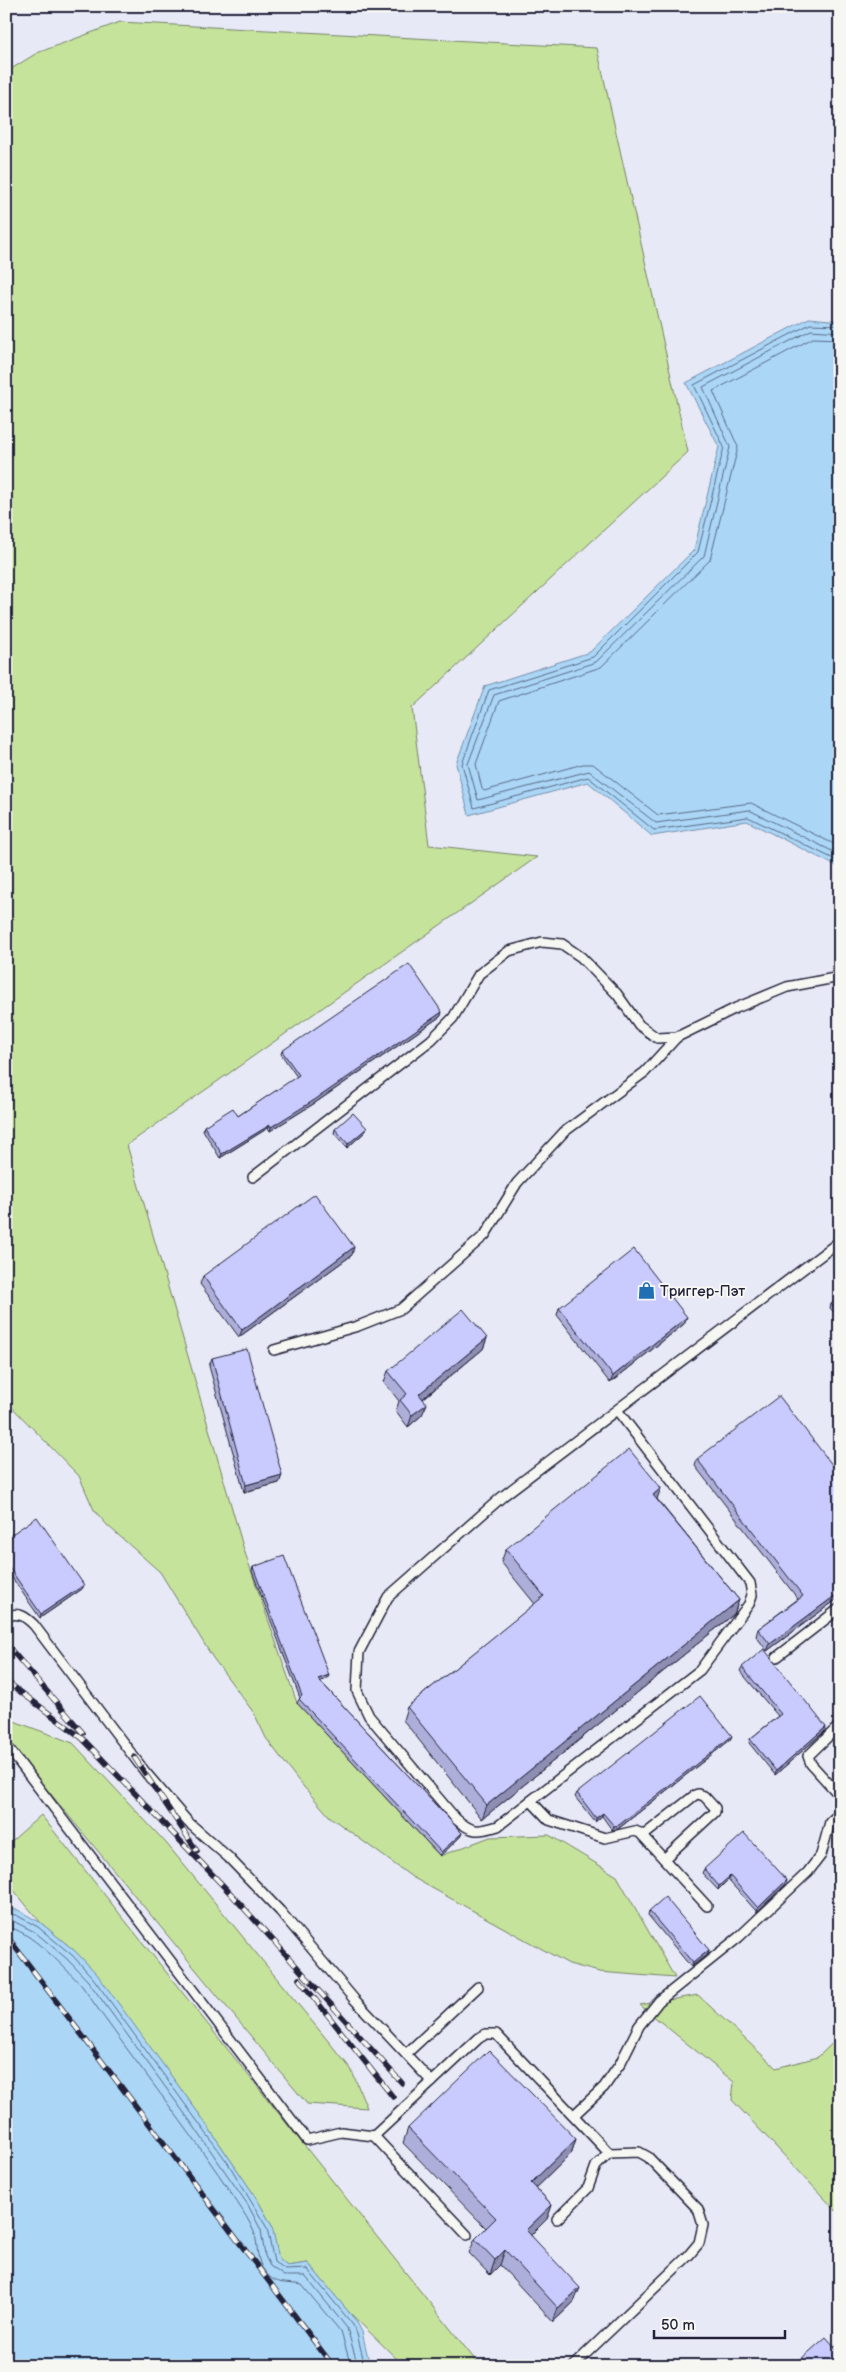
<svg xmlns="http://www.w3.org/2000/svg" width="846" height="2372" font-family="'Balsamiq Sans',sans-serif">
	<rect width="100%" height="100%" fill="#e8e9f6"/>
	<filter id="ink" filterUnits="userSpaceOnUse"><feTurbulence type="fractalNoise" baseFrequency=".02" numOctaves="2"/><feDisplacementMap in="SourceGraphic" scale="10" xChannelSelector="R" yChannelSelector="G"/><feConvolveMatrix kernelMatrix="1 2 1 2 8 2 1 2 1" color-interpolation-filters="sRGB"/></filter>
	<g filter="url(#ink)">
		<g fill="#c5e39a" stroke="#74826a">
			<path d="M120,22L597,48L688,452L412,708L429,845L537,857L127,1145L244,1550L297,1703L440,1856L490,1837L549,1835L617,1876L675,1978L599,1972L569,1964L412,1877L330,1817L297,1779L266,1738L254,1713L213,1658L160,1572L107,1525L94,1510L79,1476L6,1401V72L37,53Z"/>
			<path d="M6,1718L73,1743L166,1843L351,2069L367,2108L307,2104L6,1740Z"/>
			<path d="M41,1815L480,2366H404L346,2309L308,2263L287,2266L279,2259L276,2254L272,2226L257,2199L202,2118L96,1974L75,1951L41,1923L6,1881V1846Z"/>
			<path d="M698,1995L776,2068L818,2057L840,2036V2215L732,2100L734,2082L640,2005Z"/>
		</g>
		<g fill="#abd6f6" stroke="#748eab">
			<path d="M809,318L840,321V868L747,821L652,836L588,782L469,815L456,764L485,686L590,652L694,550L719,447L686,383Z"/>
			<path d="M6,1909L18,1910L41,1923L75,1951L97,1974L202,2118L257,2199L272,2226L279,2259L287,2266L308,2263L357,2322L362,2332L370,2366H6Z"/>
		</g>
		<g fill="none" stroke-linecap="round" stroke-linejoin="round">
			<g stroke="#596a86" stroke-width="1">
				<path d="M840,325L810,324L694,385L724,447L698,552L593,657L489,690L462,764L474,808L588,777L654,830L748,817L840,862"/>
				<path d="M840,332L811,330L703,387L730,447L704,556L596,662L494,695L468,764L478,800L589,771L656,823L749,810L840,855"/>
				<path d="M840,339L813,338L713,391L738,447L710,560L601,667L499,701L476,764L482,789L484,791L583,764H593L658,815L751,803L840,847"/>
				<path d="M6,1914L16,1915L38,1927L72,1955L93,1978L228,2163L267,2228L274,2262L285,2270L307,2269L353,2325L357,2334L365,2366"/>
				<path d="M6,1920L13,1921L35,1932L67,1959L88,1981L193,2125L248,2205L261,2230L265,2256L270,2266L284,2276H305L347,2328L358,2366"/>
				<path d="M6,1927C28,1928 67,1970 82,1986C132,2059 189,2128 237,2202C243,2211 250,2222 254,2232C259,2245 255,2260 265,2272C276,2286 287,2282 302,2285L341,2332L351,2366"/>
			</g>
			<defs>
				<g id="lane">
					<path d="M253,1177L431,1040L453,1018L479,974L509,951L542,942L562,944L581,957L617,994L639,1025L657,1038L677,1037L736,1008L787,987L840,977"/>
					<path d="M274,1350L358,1326L401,1309L485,1235L517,1183L564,1132L645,1072L677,1037"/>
					<path d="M617,1410L750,1583L752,1595L749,1604L700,1670L498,1826C478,1832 472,1833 456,1819L369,1716L357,1691L359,1652L388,1597L503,1496L840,1241"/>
					<path d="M6,1616C19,1612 25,1616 34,1625L146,1773L188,1822L228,1857L280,1911L354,1999L432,2082"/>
					<path d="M777,1657L840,1608"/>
					<path d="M840,1725L808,1756L811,1764L840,1796"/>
					<path d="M6,1745L307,2140L341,2132L374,2136"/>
					<path d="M531,1801L549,1820L605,1838L635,1831L640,1833L707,1906"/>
					<path d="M643,1836L695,1795L698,1794L704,1796L715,1808V1812L664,1859"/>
					<path d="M406,2054L478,1987"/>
					<path d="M574,2115L604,2087L620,2064L639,2026L659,2001L739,1937L808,1872L821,1855L830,1822L840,1813"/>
					<path d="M557,2219L588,2188L596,2166L609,2153"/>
					<path d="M467,2235L374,2136L479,2038L486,2034H496L609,2153L639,2152L648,2157L698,2209L703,2225L699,2243L688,2256L573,2366"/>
					<path d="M838,2350L840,2351"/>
				</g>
			</defs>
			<use href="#lane" stroke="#22223b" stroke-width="12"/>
			<use href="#lane" stroke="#f6f6f2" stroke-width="9"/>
			<defs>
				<g id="rail">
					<path d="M6,1644L83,1733"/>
					<path d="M6,1681L82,1738L232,1895L402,2083"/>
					<path d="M134,1757L197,1851"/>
					<path d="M6,1935L333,2366"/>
					<path d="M299,1979L393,2097"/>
				</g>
			</defs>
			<use href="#rail" stroke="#22223b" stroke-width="5.5"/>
			<use href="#rail" stroke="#f6f6f2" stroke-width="4" stroke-dasharray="11" stroke-linecap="butt"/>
		</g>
		<g fill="#adafda" stroke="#22223b">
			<path d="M441,1016L315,1103L270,1131L268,1128L220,1158L203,1130L204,1126L238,1116L297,1077L281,1054L282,1051Z"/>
			<path d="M367,1128L365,1132L347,1148L334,1133L335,1129Z"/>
			<path d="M352,1255L239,1337L200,1284L203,1276Z"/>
			<path d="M840,1296V1319L830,1308L831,1304Z"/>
			<path d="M559,1308L684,1324L610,1383L557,1315Z"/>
			<path d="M487,1338L483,1349L423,1399L422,1415L408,1427L396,1411L399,1401L384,1382L388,1371Z"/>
			<path d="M212,1358L282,1475L279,1483L244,1492L209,1366Z"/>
			<path d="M697,1459L840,1597L767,1651L756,1636L758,1629L798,1599L695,1466Z"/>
			<path d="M657,1499L739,1600L734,1614L482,1819L403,1720L407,1707L535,1604L501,1562L506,1549Z"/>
			<path d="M6,1538L84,1585L82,1589L40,1618L6,1569Z"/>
			<path d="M253,1567L329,1675L327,1679L320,1681L462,1833L460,1837L440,1856L297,1703L300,1698L252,1571Z"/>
			<path d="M742,1667L825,1731L775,1775L749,1743L750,1739L778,1716L740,1671Z"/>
			<path d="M730,1740L618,1829L612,1830L602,1816L595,1822L575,1797L577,1793Z"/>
			<path d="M704,1869L786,1884L757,1912L728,1880L718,1890L702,1873Z"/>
			<path d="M649,1911L709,1950L708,1954L691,1967L648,1915Z"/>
			<path d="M408,2128L576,2139L571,2154L536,2188L552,2205L547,2219L531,2235L574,2302L553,2322L500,2265L490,2275L469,2253L475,2239L486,2228L403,2143Z"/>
		</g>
		<g fill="#8d8eb2" stroke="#22223b">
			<path d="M442,1012L441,1016L315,1103L270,1131L271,1127Z"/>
			<path d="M270,1125L268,1128L220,1158L222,1154Z"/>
			<path d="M367,1128L365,1132L347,1148L348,1144Z"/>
			<path d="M354,1247L352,1255L239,1337L242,1330Z"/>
			<path d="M687,1317L684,1324L610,1383L613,1376Z"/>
			<path d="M487,1338L483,1349L415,1405L419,1394Z"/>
			<path d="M427,1404L422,1415L408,1427L412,1415Z"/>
			<path d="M282,1475L279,1483L244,1492L246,1485Z"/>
			<path d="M661,1488L656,1502L653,1495Z"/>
			<path d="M84,1585L82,1589L40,1618L41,1614Z"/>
			<path d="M840,1592V1597L767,1651L770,1644Z"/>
			<path d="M739,1600L734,1614L482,1819L487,1805Z"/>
			<path d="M329,1675L327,1679L316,1683L318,1679Z"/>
			<path d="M826,1727L825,1731L775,1775L776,1771Z"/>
			<path d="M732,1736L730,1740L618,1829L612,1830L614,1826Z"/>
			<path d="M603,1813L602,1816L595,1822L596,1818Z"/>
			<path d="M462,1833L460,1837L440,1856L441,1852Z"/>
			<path d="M730,1876L728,1880L718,1890L719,1886Z"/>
			<path d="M787,1880L786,1884L757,1912L758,1908Z"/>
			<path d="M709,1950L708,1954L691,1967L693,1963Z"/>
			<path d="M576,2139L571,2154L526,2198L531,2183Z"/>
			<path d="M552,2205L547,2219L521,2245L526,2230Z"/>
			<path d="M505,2250L500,2265L490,2275L495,2260Z"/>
			<path d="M580,2288L574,2302L553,2322L558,2308Z"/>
		</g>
		<g fill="#c9cbfe" stroke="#22223b">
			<path d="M409,964L442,1012L316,1099L271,1127L270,1125L222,1154L204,1126L233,1108L238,1116L299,1075L282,1051Z"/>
			<path d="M353,1113L367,1128L348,1144L335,1129Z"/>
			<path d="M315,1194L354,1247L242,1330L203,1276Z"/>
			<path d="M634,1249L687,1317L613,1376L559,1308Z"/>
			<path d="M840,1296V1313L831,1304Z"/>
			<path d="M463,1309L487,1338L419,1394L427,1404L412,1415L400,1400L407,1394L388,1371Z"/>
			<path d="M247,1349L282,1475L246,1485L212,1358Z"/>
			<path d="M779,1396L840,1475V1592L770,1644L758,1629L803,1596L697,1459Z"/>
			<path d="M629,1449L661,1488L653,1495L739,1600L487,1805L407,1707L544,1596L506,1549Z"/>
			<path d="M37,1517L84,1585L41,1614L6,1563V1538Z"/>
			<path d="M284,1556L329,1675L318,1679L462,1833L441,1852L299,1699L302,1696L253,1567Z"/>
			<path d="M764,1649L826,1727L776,1771L750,1739L781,1714L742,1667Z"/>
			<path d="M700,1696L732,1736L619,1825L614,1826L603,1813L596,1818L577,1793Z"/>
			<path d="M744,1833L787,1880L758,1908L730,1876L719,1886L704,1869Z"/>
			<path d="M665,1897L709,1950L693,1963L649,1911Z"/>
			<path d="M489,2050L576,2139L531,2183L552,2205L526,2230L580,2288L558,2308L505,2250L495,2260L475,2239L496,2218L408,2128Z"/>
			<path d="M826,2337L840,2353V2366H793Z"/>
		</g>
	</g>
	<defs>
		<symbol id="shop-bare" viewBox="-9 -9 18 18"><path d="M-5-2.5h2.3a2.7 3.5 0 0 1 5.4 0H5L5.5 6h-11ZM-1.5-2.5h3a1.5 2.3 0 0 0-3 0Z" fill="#1f6fb2" stroke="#f6f6f2" stroke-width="2.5" paint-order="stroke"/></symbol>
	</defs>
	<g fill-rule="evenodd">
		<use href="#shop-bare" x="634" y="1278" width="25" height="25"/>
	</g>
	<g text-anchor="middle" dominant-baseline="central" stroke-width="4" stroke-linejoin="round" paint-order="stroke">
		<g font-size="15" fill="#22223b" stroke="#f6f6f2" text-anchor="start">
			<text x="660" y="1291">Триггер-Пэт</text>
		</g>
	</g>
	<rect width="846" height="2372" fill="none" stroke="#f6f6f2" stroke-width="25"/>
	<rect x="12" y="12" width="821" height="2347" fill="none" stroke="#22223b" stroke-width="2" filter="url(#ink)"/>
	<path d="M654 2330v8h131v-8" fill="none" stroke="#22223b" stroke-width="2.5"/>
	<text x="661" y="2330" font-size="15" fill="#22223b" stroke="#f6f6f2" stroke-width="4" paint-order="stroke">50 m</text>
</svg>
